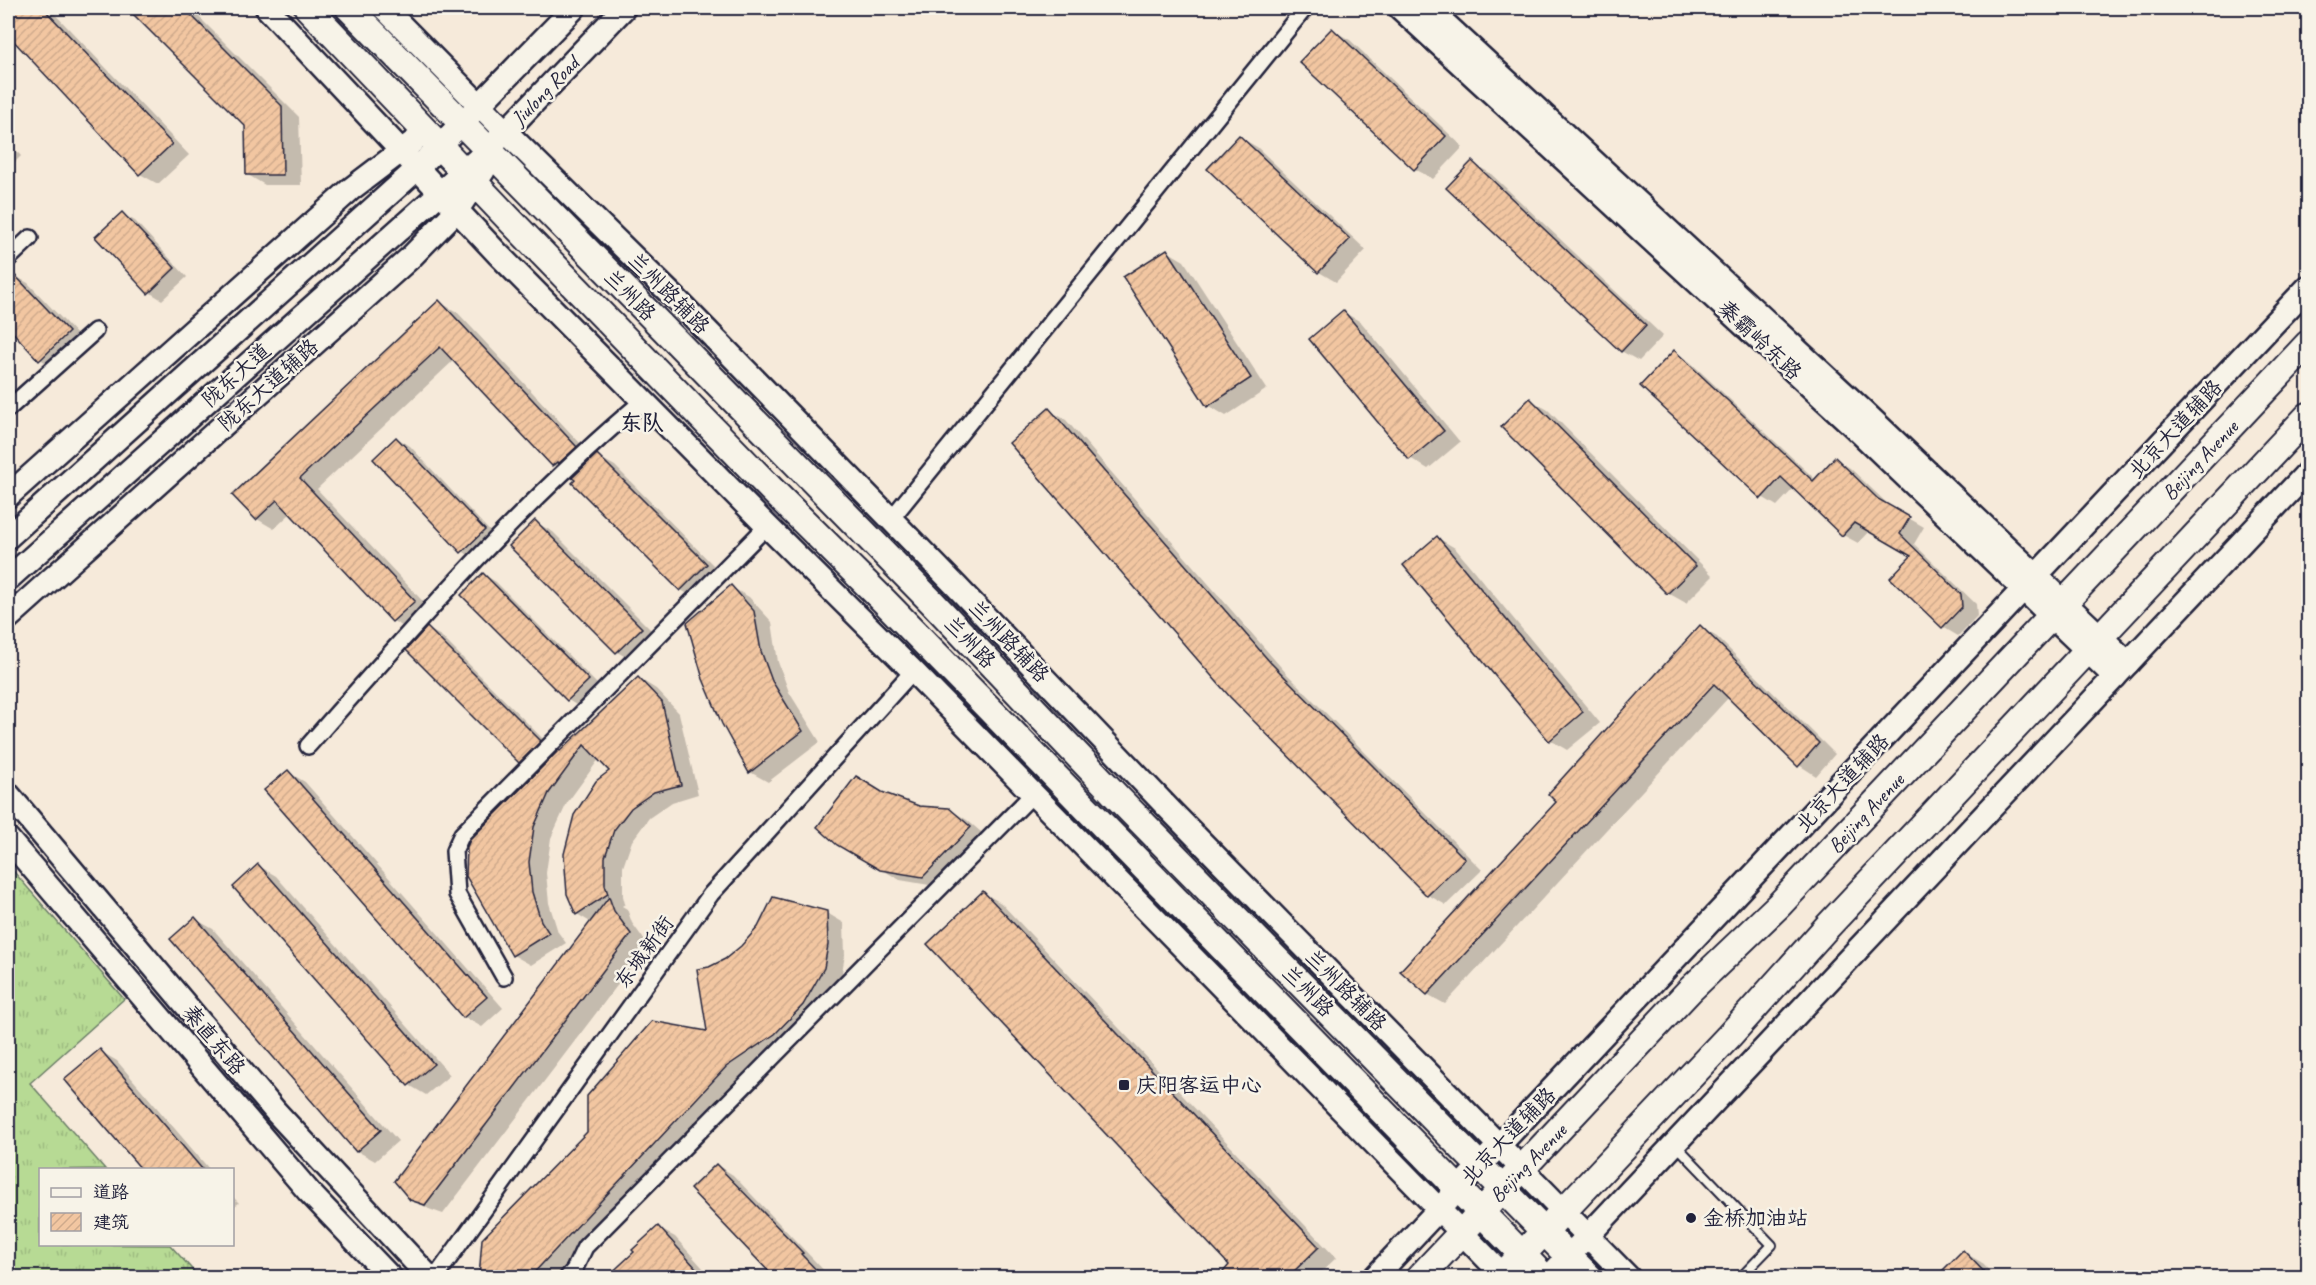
<svg xmlns="http://www.w3.org/2000/svg" width="2316" height="1285" font-family="Caveat,'LXGW WenKai TC',sans-serif">
	<defs>
		<pattern id="grass-tufts" width="24" height="20" patternUnits="userSpaceOnUse" patternTransform="scale(1.5)"><rect width="24" height="20" fill="#b7da94"/><path d="M3 7l-1-3M5 7V3M7 7l1-3M15 17l-1-3M17 17v-4M19 17l1-3" fill="none" stroke="#9dbb80"/></pattern>
		<pattern id="building-hatch" width="6" height="6" patternUnits="userSpaceOnUse" patternTransform="scale(1.5)"><rect width="6" height="6" fill="#f2c6a1"/><path d="M-1 1l2-2M0 6l6-6M5 7l2-2" fill="none" stroke="#cfaa8c"/></pattern>
	</defs>
	<rect width="100%" height="100%" fill="#f6eada"/>
	<filter id="ink" filterUnits="userSpaceOnUse"><feTurbulence type="fractalNoise" baseFrequency=".0167" numOctaves="2"/><feDisplacementMap in="SourceGraphic" scale="12" xChannelSelector="R" yChannelSelector="G"/><feConvolveMatrix kernelMatrix="1 2 1 2 8 2 1 2 1" color-interpolation-filters="sRGB"/></filter>
	<g filter="url(#ink)">
		<path fill="url(#grass-tufts)" stroke="#6c7e68" stroke-width="1.5" d="M8,865L124,999L30,1083L105,1169L40,1170V1244L170,1245L199,1277H8Z"/>
		<g fill="#0003">
			<path d="M8,8H49L189,155L158,184L140,174L8,33Z"/>
			<path d="M129,8H190L299,117L301,185H265L248,175L247,125Z"/>
			<path d="M467,8H524L520,11Z"/>
			<path d="M1332,30L1350,40L1463,147L1433,179L1415,169L1302,62Z"/>
			<path d="M1239,137L1257,147L1366,250L1336,282L1319,272Z"/>
			<path d="M8,142L21,156L8,169Z"/>
			<path d="M1472,163L1490,173L1663,336L1639,361L1621,351Z"/>
			<path d="M122,214L135,221L187,277L162,300L149,292Z"/>
			<path d="M1167,251L1184,261L1267,389L1226,416L1208,405Z"/>
			<path d="M15,276L28,283L82,340L53,367L40,359L8,325V282Z"/>
			<path d="M439,302L457,312L595,459L597,456L615,466L723,575L698,600L681,590L578,474L575,472L571,475L553,465L454,360L317,489L432,611L411,631L393,621L291,513L274,529L257,519Z"/>
			<path d="M1343,312L1361,322L1460,442L1428,469L1410,458Z"/>
			<path d="M1674,352L1689,361L1816,480L1835,459L1850,468L1893,509L1924,527L1914,544L1976,604L1977,616L1958,636L1943,627L1892,578L1913,556L1870,530L1858,543L1843,535L1794,488L1777,506L1762,497Z"/>
			<path d="M1531,400L1548,410L1713,576L1686,603L1668,593L1504,427Z"/>
			<path d="M1049,410L1066,420L1287,674L1482,870L1446,905L1428,895L1231,696Z"/>
			<path d="M397,438L410,446L497,539L475,559L462,551Z"/>
			<path d="M535,522L553,532L659,638L635,662L617,652L514,548Z"/>
			<path d="M1438,538L1455,548L1600,723L1567,750L1550,740Z"/>
			<path d="M483,574L496,582L601,688L581,708L568,700L463,595Z"/>
			<path d="M731,587L749,597L772,622L778,662L789,692L820,742L768,782L750,772L723,723Z"/>
			<path d="M1700,627L1717,637L1835,754L1816,776L1799,765L1729,697L1445,1004L1427,994L1558,802Z"/>
			<path d="M428,629L441,636L553,749L533,769L520,762Z"/>
			<path d="M638,678L656,689L679,713L698,794L672,802L649,818L632,841L623,867V896L625,904L622,906L627,909L632,923L648,945L443,1214L429,1209L411,1199L592,923L577,914L611,771L599,759L567,803L551,838L546,873L549,903L558,932L566,943L531,965L513,955L467,875Z"/>
			<path d="M288,772L305,782L503,1008L482,1027L464,1017Z"/>
			<path d="M885,795L919,808L949,809L967,820L988,838L941,887L900,880L838,844Z"/>
			<path d="M259,866L276,876L450,1075L426,1095L409,1085Z"/>
			<path d="M984,893L1001,903L1336,1258L1315,1278H1220L1231,1265Z"/>
			<path d="M827,913L844,923L845,955L841,978L744,1076L556,1278H480L709,1033V969Z"/>
			<path d="M195,919L213,929L398,1141L375,1161L357,1151L172,940Z"/>
			<path d="M100,1051L117,1061L210,1170H144Z"/>
			<path d="M717,1165L733,1175L831,1278H778Z"/>
			<path d="M232,1196L239,1203L232,1208Z"/>
			<path d="M658,1228L675,1237L712,1278H608Z"/>
			<path d="M1963,1252L1981,1262L1996,1278H1945Z"/>
		</g>
		<g fill="url(#building-hatch)" stroke="#22223b" stroke-width="1.5">
			<path d="M8,8H43L172,144L139,175L8,35Z"/>
			<path d="M127,8H184L282,106L283,175H246L245,126Z"/>
			<path d="M1332,28L1446,136L1414,170L1299,62Z"/>
			<path d="M1239,135L1350,239L1318,273L1207,169Z"/>
			<path d="M1472,161L1646,325L1621,352L1446,188Z"/>
			<path d="M122,212L175,268L148,294L95,237Z"/>
			<path d="M1167,249L1251,378L1207,407L1123,277Z"/>
			<path d="M8,268L69,332L39,361L8,327Z"/>
			<path d="M439,300L577,447L558,464L557,462L552,466L440,347L300,478L415,601L392,622L277,500L256,520L232,495Z"/>
			<path d="M1343,310L1444,431L1409,460L1309,339Z"/>
			<path d="M1674,350L1813,481L1835,457L1878,499L1910,517L1900,534L1961,594L1962,607L1942,628L1890,578L1911,556L1854,523L1842,536L1781,477L1761,499L1640,386Z"/>
			<path d="M1530,398L1696,566L1667,594L1501,427Z"/>
			<path d="M1049,408L1270,662L1465,859L1427,896L1230,697L1009,443Z"/>
			<path d="M396,437L485,530L461,553L373,459Z"/>
			<path d="M597,454L707,564L680,591L572,483L575,480L572,478Z"/>
			<path d="M535,520L642,628L616,653L509,546Z"/>
			<path d="M1437,536L1583,712L1549,741L1403,565Z"/>
			<path d="M483,573L589,680L567,701L461,595Z"/>
			<path d="M731,585L754,611L761,651L772,681L803,731L749,773L722,724L703,679L687,623Z"/>
			<path d="M1700,625L1819,743L1798,767L1714,684L1427,995L1400,971L1556,802L1548,794Z"/>
			<path d="M427,627L541,741L519,763L406,650Z"/>
			<path d="M638,677L662,702L681,785L654,792L631,808L614,830L605,857V885L608,894L576,915L567,894L564,854L574,815L596,781L609,771L584,745L549,793L534,827L529,862L532,892L541,921L549,933L512,956L466,876L467,847L470,840L559,750L560,751Z"/>
			<path d="M288,770L487,997L463,1018L264,790Z"/>
			<path d="M856,776L882,792L919,806L949,808L971,827L923,877L880,870L837,845L817,827Z"/>
			<path d="M258,864L434,1064L408,1086L233,887Z"/>
			<path d="M983,891L1319,1247L1287,1278H1218L1229,1265L927,944Z"/>
			<path d="M609,897L614,911L631,934L425,1205L410,1200L394,1181Z"/>
			<path d="M773,897L827,911L828,945L824,968L803,1005L775,1034L726,1067L529,1278H479L482,1239L587,1132V1096L652,1021L707,1031L697,969L709,967L725,959L741,946L758,927Z"/>
			<path d="M195,917L381,1130L356,1152L170,939Z"/>
			<path d="M100,1049L203,1170H142L64,1079Z"/>
			<path d="M716,1164L803,1253L801,1254L824,1278H775L690,1189Z"/>
			<path d="M658,1226L705,1278H606L634,1252L632,1250Z"/>
			<path d="M1963,1250L1990,1278H1935Z"/>
		</g>
		<g fill="none" stroke-linecap="round" stroke-linejoin="round">
			<defs>
				<path id="lane" d="M1676,1145L1772,1245L1740,1278"/>
				<g id="street">
					<path d="M8,259L30,238"/>
					<path d="M8,409L95,331"/>
					<path d="M891,519L1305,8"/>
					<path d="M308,746C414,626 521,503 644,400"/>
					<path d="M504,977L457,894L454,851L462,834L767,526"/>
					<path d="M435,1278L711,894L913,671"/>
					<path d="M567,1278L574,1270L585,1247L1033,794"/>
				</g>
				<g id="secondary">
					<path d="M267,8L498,254L767,526L913,671L1506,1278"/>
					<path d="M384,8L506,132L678,301L956,586L1171,811L1629,1278"/>
					<path d="M1400,8L1850,423L2115,677"/>
					<path d="M1428,8L1862,410L2128,663"/>
					<path d="M8,496L351,189L413,142"/>
					<path d="M8,537L418,168L574,8"/>
					<path d="M8,579L488,150L624,8"/>
					<path d="M8,618L411,257L457,210L484,170"/>
					<path d="M8,794L276,1112L430,1278"/>
					<path d="M8,839L309,1192L391,1278"/>
					<path d="M1374,1278L2308,287"/>
					<path d="M1548,1278L2308,472"/>
				</g>
				<g id="primary">
					<path d="M308,8L509,219L771,489L884,601L1545,1278"/>
					<path d="M349,8L932,602L1120,800L1590,1278"/>
					<path d="M1419,1278L1690,990L1779,905L2308,344"/>
					<path d="M1500,1278L1729,1036L1828,926L2308,416"/>
				</g>
			</defs>
			<use href="#lane" stroke="#22223b" stroke-width="12"/>
			<use href="#street" stroke="#22223b" stroke-width="20"/>
			<use href="#secondary" stroke="#22223b" stroke-width="27"/>
			<use href="#primary" stroke="#22223b" stroke-width="30"/>
			<use href="#lane" stroke="#f7f3e8" stroke-width="8"/>
			<use href="#street" stroke="#f7f3e8" stroke-width="15"/>
			<use href="#secondary" stroke="#f7f3e8" stroke-width="22"/>
			<use href="#primary" stroke="#f7f3e8" stroke-width="26"/>
		</g>
	</g>
	<g fill="#22223b" stroke="#f7f3e8" stroke-width="2">
		<rect x="1118" y="1079" width="12" height="12" rx="3"/>
		<circle cx="1691" cy="1218" r="6"/>
	</g>
	<g text-anchor="middle" dominant-baseline="central" stroke-width="5" stroke-linejoin="round" paint-order="stroke">
		<g font-size="21" fill="#22223b" stroke="#f7f3e8">
			<text transform="translate(545 91) rotate(-46)">Jiulong Road</text>
			<text transform="translate(669 293) rotate(45)">兰州路辅路</text>
			<text transform="translate(630 295) rotate(45)">兰州路</text>
			<text transform="translate(1760 340) rotate(43)">秦霸岭东路</text>
			<text transform="translate(236 375) rotate(-42)">陇东大道</text>
			<text transform="translate(268 385) rotate(-42)">陇东大道辅路</text>
			<text transform="translate(2175 429) rotate(-47)">北京大道辅路</text>
			<text transform="translate(2200 460) rotate(-47)">Beijing Avenue</text>
			<text transform="translate(1009 641) rotate(46)">兰州路辅路</text>
			<text transform="translate(970 642) rotate(46)">兰州路</text>
			<text transform="translate(1842 783) rotate(-47)">北京大道辅路</text>
			<text transform="translate(1866 813) rotate(-47)">Beijing Avenue</text>
			<text transform="translate(644 952) rotate(-54)">东城新街</text>
			<text transform="translate(1346 990) rotate(45)">兰州路辅路</text>
			<text transform="translate(1308 991) rotate(45)">兰州路</text>
			<text transform="translate(214 1040) rotate(50)">秦直东路</text>
			<text transform="translate(1508 1136) rotate(-46)">北京大道辅路</text>
			<text transform="translate(1528 1163) rotate(-46)">Beijing Avenue</text>
		</g>
		<g font-size="21" fill="#22223b" stroke="#f7f3e8" text-anchor="start">
			<text x="1136" y="1085">庆阳客运中心</text>
			<text x="1703" y="1218">金桥加油站</text>
		</g>
		<g font-size="22" font-weight="bold" fill="#22223b" stroke="#f7f3e8">
			<text x="642" y="423">东队</text>
		</g>
	</g>
	<rect width="2316" height="1285" fill="none" stroke="#f7f3e8" stroke-width="30"/>
	<rect x="15" y="15" width="2286" height="1255" fill="none" stroke="#22223b" stroke-width="2" filter="url(#ink)"/>
	<rect x="39" y="1168" width="195" height="78" fill="#f7f3e8" stroke="#a29fa3" stroke-width="1.5"/>
	<rect x="51" y="1188" width="30" height="9" fill="#f7f3e8" stroke="#a29fa3" stroke-width="1.5"/>
	<text x="93" y="1198" font-size="18" fill="#22223b">道路</text>
	<rect x="51" y="1213" width="30" height="18" fill="url(#building-hatch)" stroke="#a29fa3" stroke-width="1.5"/>
	<text x="93" y="1228" font-size="18" fill="#22223b">建筑</text>
</svg>
